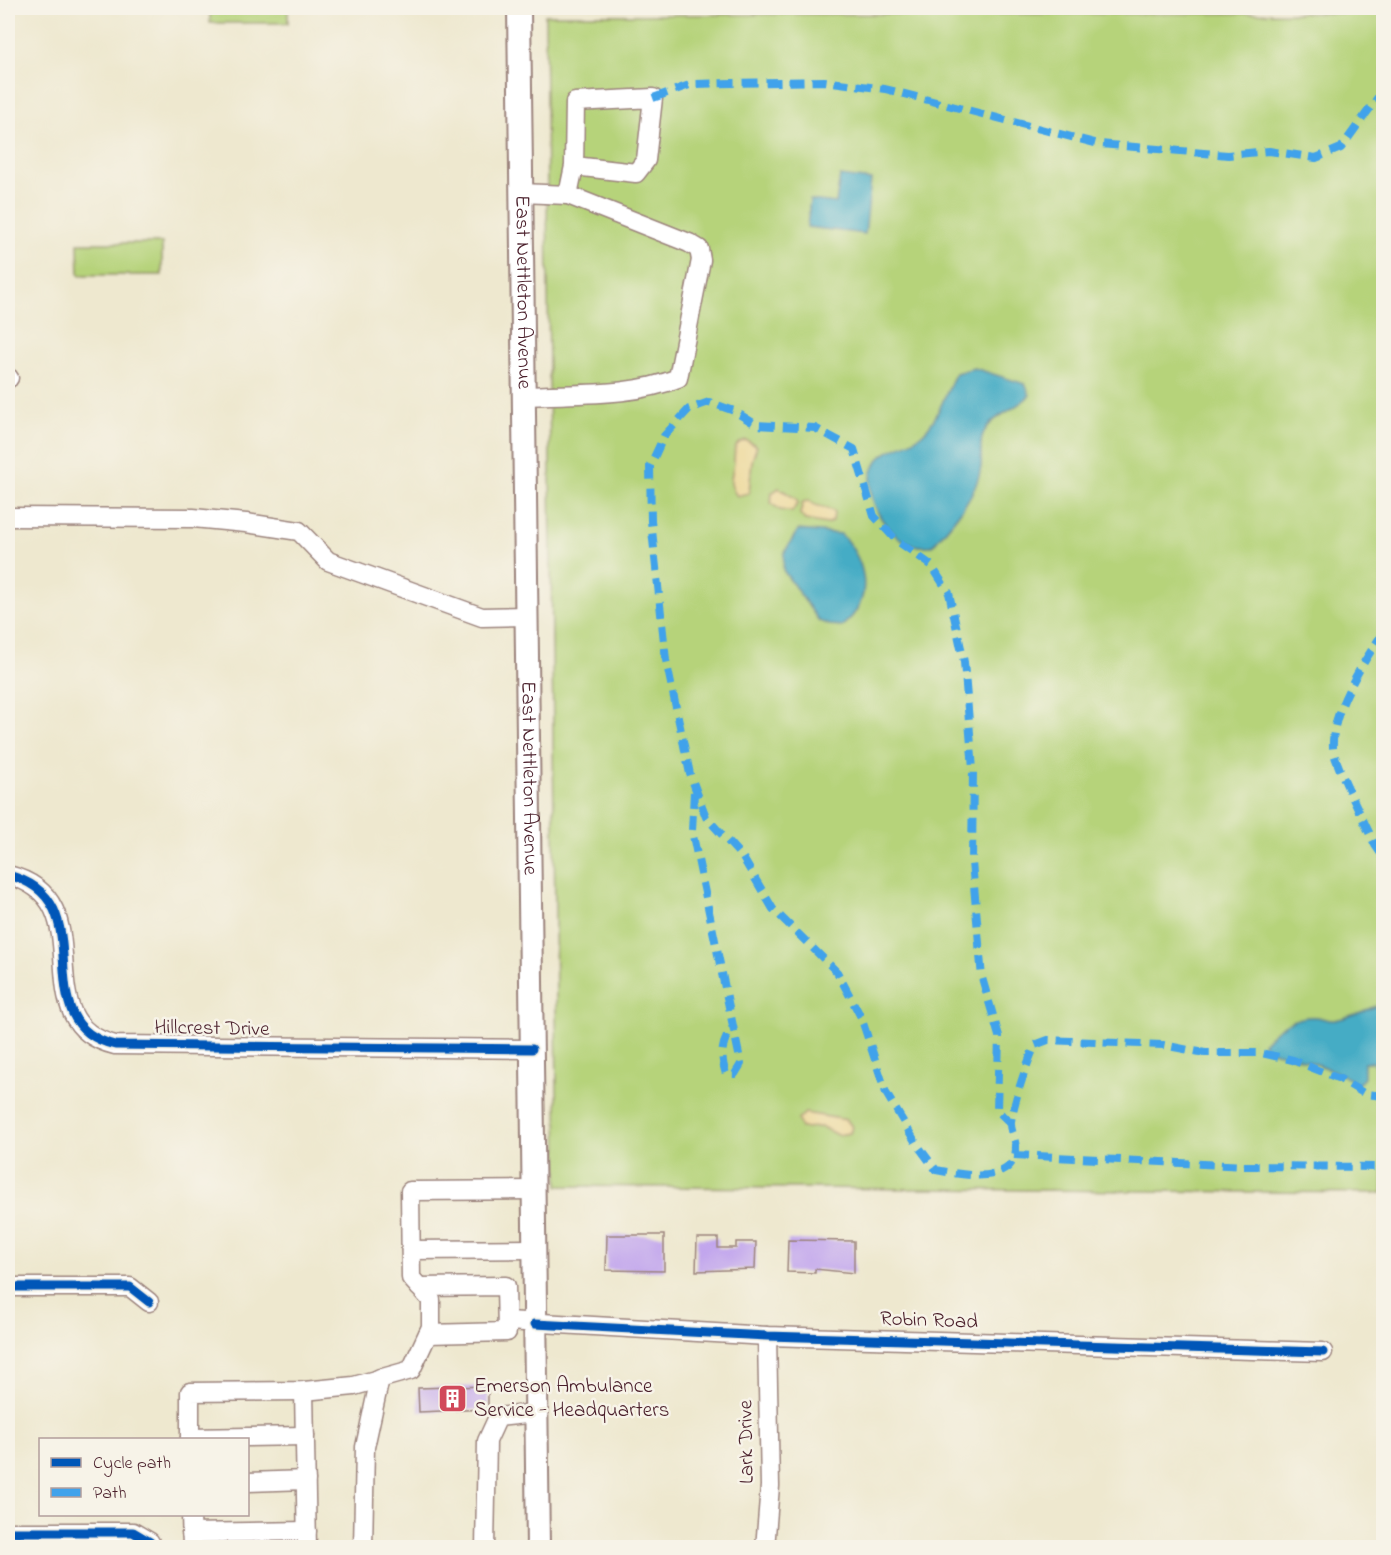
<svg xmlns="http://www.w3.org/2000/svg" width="1391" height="1555" font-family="'Indie Flower',sans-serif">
	<rect width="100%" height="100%" fill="#f7f3e8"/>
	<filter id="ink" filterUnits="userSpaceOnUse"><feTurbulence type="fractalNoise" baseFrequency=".0167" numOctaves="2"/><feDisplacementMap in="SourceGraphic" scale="12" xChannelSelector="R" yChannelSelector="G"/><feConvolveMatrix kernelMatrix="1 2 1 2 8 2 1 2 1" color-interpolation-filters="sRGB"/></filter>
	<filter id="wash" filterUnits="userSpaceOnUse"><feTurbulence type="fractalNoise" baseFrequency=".008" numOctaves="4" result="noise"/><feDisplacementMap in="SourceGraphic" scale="24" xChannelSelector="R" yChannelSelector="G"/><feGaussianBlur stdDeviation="1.35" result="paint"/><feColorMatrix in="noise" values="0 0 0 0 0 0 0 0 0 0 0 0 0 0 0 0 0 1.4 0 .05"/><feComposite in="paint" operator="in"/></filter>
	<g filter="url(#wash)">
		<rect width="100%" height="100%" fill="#eee8cf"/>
		<g fill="#b6d37a" stroke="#807952" stroke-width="1.5">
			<rect x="210" y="8" width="78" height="15"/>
			<path d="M1383,13V1193L558,1186L545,15Z"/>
			<path d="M78,243H162V275H79Z"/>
		</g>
		<g fill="#eeda9e" stroke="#9c7c64" stroke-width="1.5">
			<path d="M746,440L757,446L752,461L749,493L737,496C727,482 732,477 734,463C735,452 732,443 746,440Z"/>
			<path d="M779,488L796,499L798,503L792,512L780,510L771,503L772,493Z"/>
			<path d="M809,501C817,509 826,505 834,512L833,521L827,524L805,520L800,514L803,502Z"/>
			<path d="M805,1113L847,1120L852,1127L850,1133L837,1135L822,1127L801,1128L798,1120Z"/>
		</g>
		<g fill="#45acc5" stroke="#486678" stroke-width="1.5">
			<path d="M840,176L871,180L865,234L807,227L810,200L836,203Z"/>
			<path d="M974,368L1025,384L1030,395C1017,409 991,416 983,434C979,443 982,457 981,467C977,496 951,524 932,546C927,546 919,547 914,545C886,538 861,495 874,467C883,447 908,447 922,434C939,419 945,392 956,373Z"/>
			<path d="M798,530L841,534C867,562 875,600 842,626L829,625L819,621L783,570L784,553Z"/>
			<path d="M1383,1003V1089L1373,1062H1364V1078L1358,1084C1332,1067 1298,1057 1268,1050L1263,1043C1277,1028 1295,1015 1316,1017C1323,1018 1329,1021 1335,1020C1352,1017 1368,1009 1383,1003Z"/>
		</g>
		<g id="blocks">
			<g fill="#c1a5ed">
				<path d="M607,1235H664V1271L606,1270Z"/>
				<path d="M697,1238H718V1248H736V1242H756L755,1269L696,1271Z"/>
				<path d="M788,1240L854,1241V1273L815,1269V1273L787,1272Z"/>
				<path d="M488,1386V1409L419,1412L418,1388Z"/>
			</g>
		</g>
	</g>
	<g filter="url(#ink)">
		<use href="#blocks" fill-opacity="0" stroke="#9c847d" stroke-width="1.5"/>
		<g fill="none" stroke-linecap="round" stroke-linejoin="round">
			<defs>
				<g id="minor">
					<path d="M521,193L568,195L689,243L699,249L701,260L678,378C632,397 575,393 525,396"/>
					<path d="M568,195L574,166L575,102L653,98L646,160L636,173L574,166"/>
					<path d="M8,378H9"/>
					<path d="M8,517L193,518L246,523L299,531L328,561L482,617L527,616"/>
					<path d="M8,875C108,900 20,1022 115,1045L532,1049"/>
					<path d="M411,1250L535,1249"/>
					<path d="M8,1287H130L149,1302"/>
					<path d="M419,1287L506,1286L507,1332L428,1334"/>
					<path d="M507,1321L767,1336L1323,1352"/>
					<path d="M304,1391L307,1548"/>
					<path d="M190,1438L305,1436"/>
					<path d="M190,1440V1392L304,1391L354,1386L411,1370L431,1327V1300L411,1278L410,1191L534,1190"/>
					<path d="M248,1482L306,1480"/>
					<path d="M191,1514L192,1548"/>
					<path d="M8,1532H133L150,1542L152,1548"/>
					<path d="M191,1533L307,1531"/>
					<path d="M363,1548L365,1447L380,1378"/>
					<path d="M485,1548L487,1441L498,1417L536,1413"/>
					<path d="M765,1548L770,1486L767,1336"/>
				</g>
				<g id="major">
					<path id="s1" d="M519,8L538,1548"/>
				</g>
			</defs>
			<use href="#minor" stroke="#9c847d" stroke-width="21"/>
			<use href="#major" stroke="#9c847d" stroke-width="26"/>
			<use href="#minor" stroke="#fff" stroke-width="18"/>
			<use href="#major" stroke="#fff" stroke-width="22"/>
			<g stroke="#40a2eb" stroke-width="8" stroke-dasharray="15 8" stroke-linecap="butt">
				<path d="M653,98L692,84L824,81L885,89L1099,144L1228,155L1269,151L1316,158L1341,148L1384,89"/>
				<path d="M1384,631C1364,662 1331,710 1333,748C1334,763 1367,827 1375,845L1384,858"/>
				<path d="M694,792L692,831L741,1064L735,1074H726C720,1056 721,1043 732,1028"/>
				<path d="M1011,1124L997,1110L999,1036L982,978L972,862L973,769L964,662L949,593L931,565L896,540L874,516L854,449L815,428L757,425L734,411L709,402L689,409L664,436L650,466L651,521L666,660L690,774L706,817L743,858L773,909L837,972L861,1017L886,1093L916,1143L936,1170C960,1174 1013,1187 1016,1149C1016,1139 1010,1130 1011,1121C1016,1095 1025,1069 1035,1045L1048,1040L1163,1045L1205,1053H1261L1293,1060L1340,1079L1365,1094L1384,1096"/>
				<path d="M1014,1155L1245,1166L1384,1167"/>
			</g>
			<defs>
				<g id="cycleway">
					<path d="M8,875C108,900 20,1022 115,1045L532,1049"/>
					<path d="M8,1287H130L149,1302"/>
					<path d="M535,1324L767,1336L1323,1352"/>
					<path d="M8,1532H133L150,1542L152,1548"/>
				</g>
			</defs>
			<use href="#cycleway" stroke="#f7f3e8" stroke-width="13"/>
			<use href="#cycleway" stroke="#0057b8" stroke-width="9"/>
		</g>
	</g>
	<defs>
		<symbol id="building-square" viewBox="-11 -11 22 22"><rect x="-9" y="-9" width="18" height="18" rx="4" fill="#d1495b" stroke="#f7f3e8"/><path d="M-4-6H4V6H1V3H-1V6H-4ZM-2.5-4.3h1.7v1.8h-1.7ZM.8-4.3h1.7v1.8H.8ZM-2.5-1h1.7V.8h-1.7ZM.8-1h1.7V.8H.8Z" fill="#fff"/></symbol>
	</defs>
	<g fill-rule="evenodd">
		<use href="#building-square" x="436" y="1382" width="33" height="33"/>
	</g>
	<g text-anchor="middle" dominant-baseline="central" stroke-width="5" stroke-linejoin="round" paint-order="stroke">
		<g font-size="21" fill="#4a1f2b" stroke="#f7f3e8">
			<text stroke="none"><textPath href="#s1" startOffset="284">East Nettleton Avenue</textPath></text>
			<text stroke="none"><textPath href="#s1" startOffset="770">East Nettleton Avenue</textPath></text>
			<text transform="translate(212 1029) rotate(1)">Hillcrest Drive</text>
			<text transform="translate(929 1321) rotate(2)">Robin Road</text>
			<text transform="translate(747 1442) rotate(-91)">Lark Drive</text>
		</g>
		<g font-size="21" fill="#4a1f2b" stroke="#f7f3e8" text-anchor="start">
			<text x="474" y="1387">Emerson Ambulance<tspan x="474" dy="24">Service - Headquarters</tspan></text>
		</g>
	</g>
	<rect width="1391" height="1555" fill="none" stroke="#f7f3e8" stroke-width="30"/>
	<rect x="39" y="1438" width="210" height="78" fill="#f7f3e8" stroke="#b29e9c" stroke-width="1.5"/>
	<rect x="51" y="1458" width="30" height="9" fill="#0057b8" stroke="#b29e9c" stroke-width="1.5"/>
	<text x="93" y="1468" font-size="18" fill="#4a1f2b">Cycle path</text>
	<rect x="51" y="1488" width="30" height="9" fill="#40a2eb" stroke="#b29e9c" stroke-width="1.5"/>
	<text x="93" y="1498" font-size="18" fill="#4a1f2b">Path</text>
</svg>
